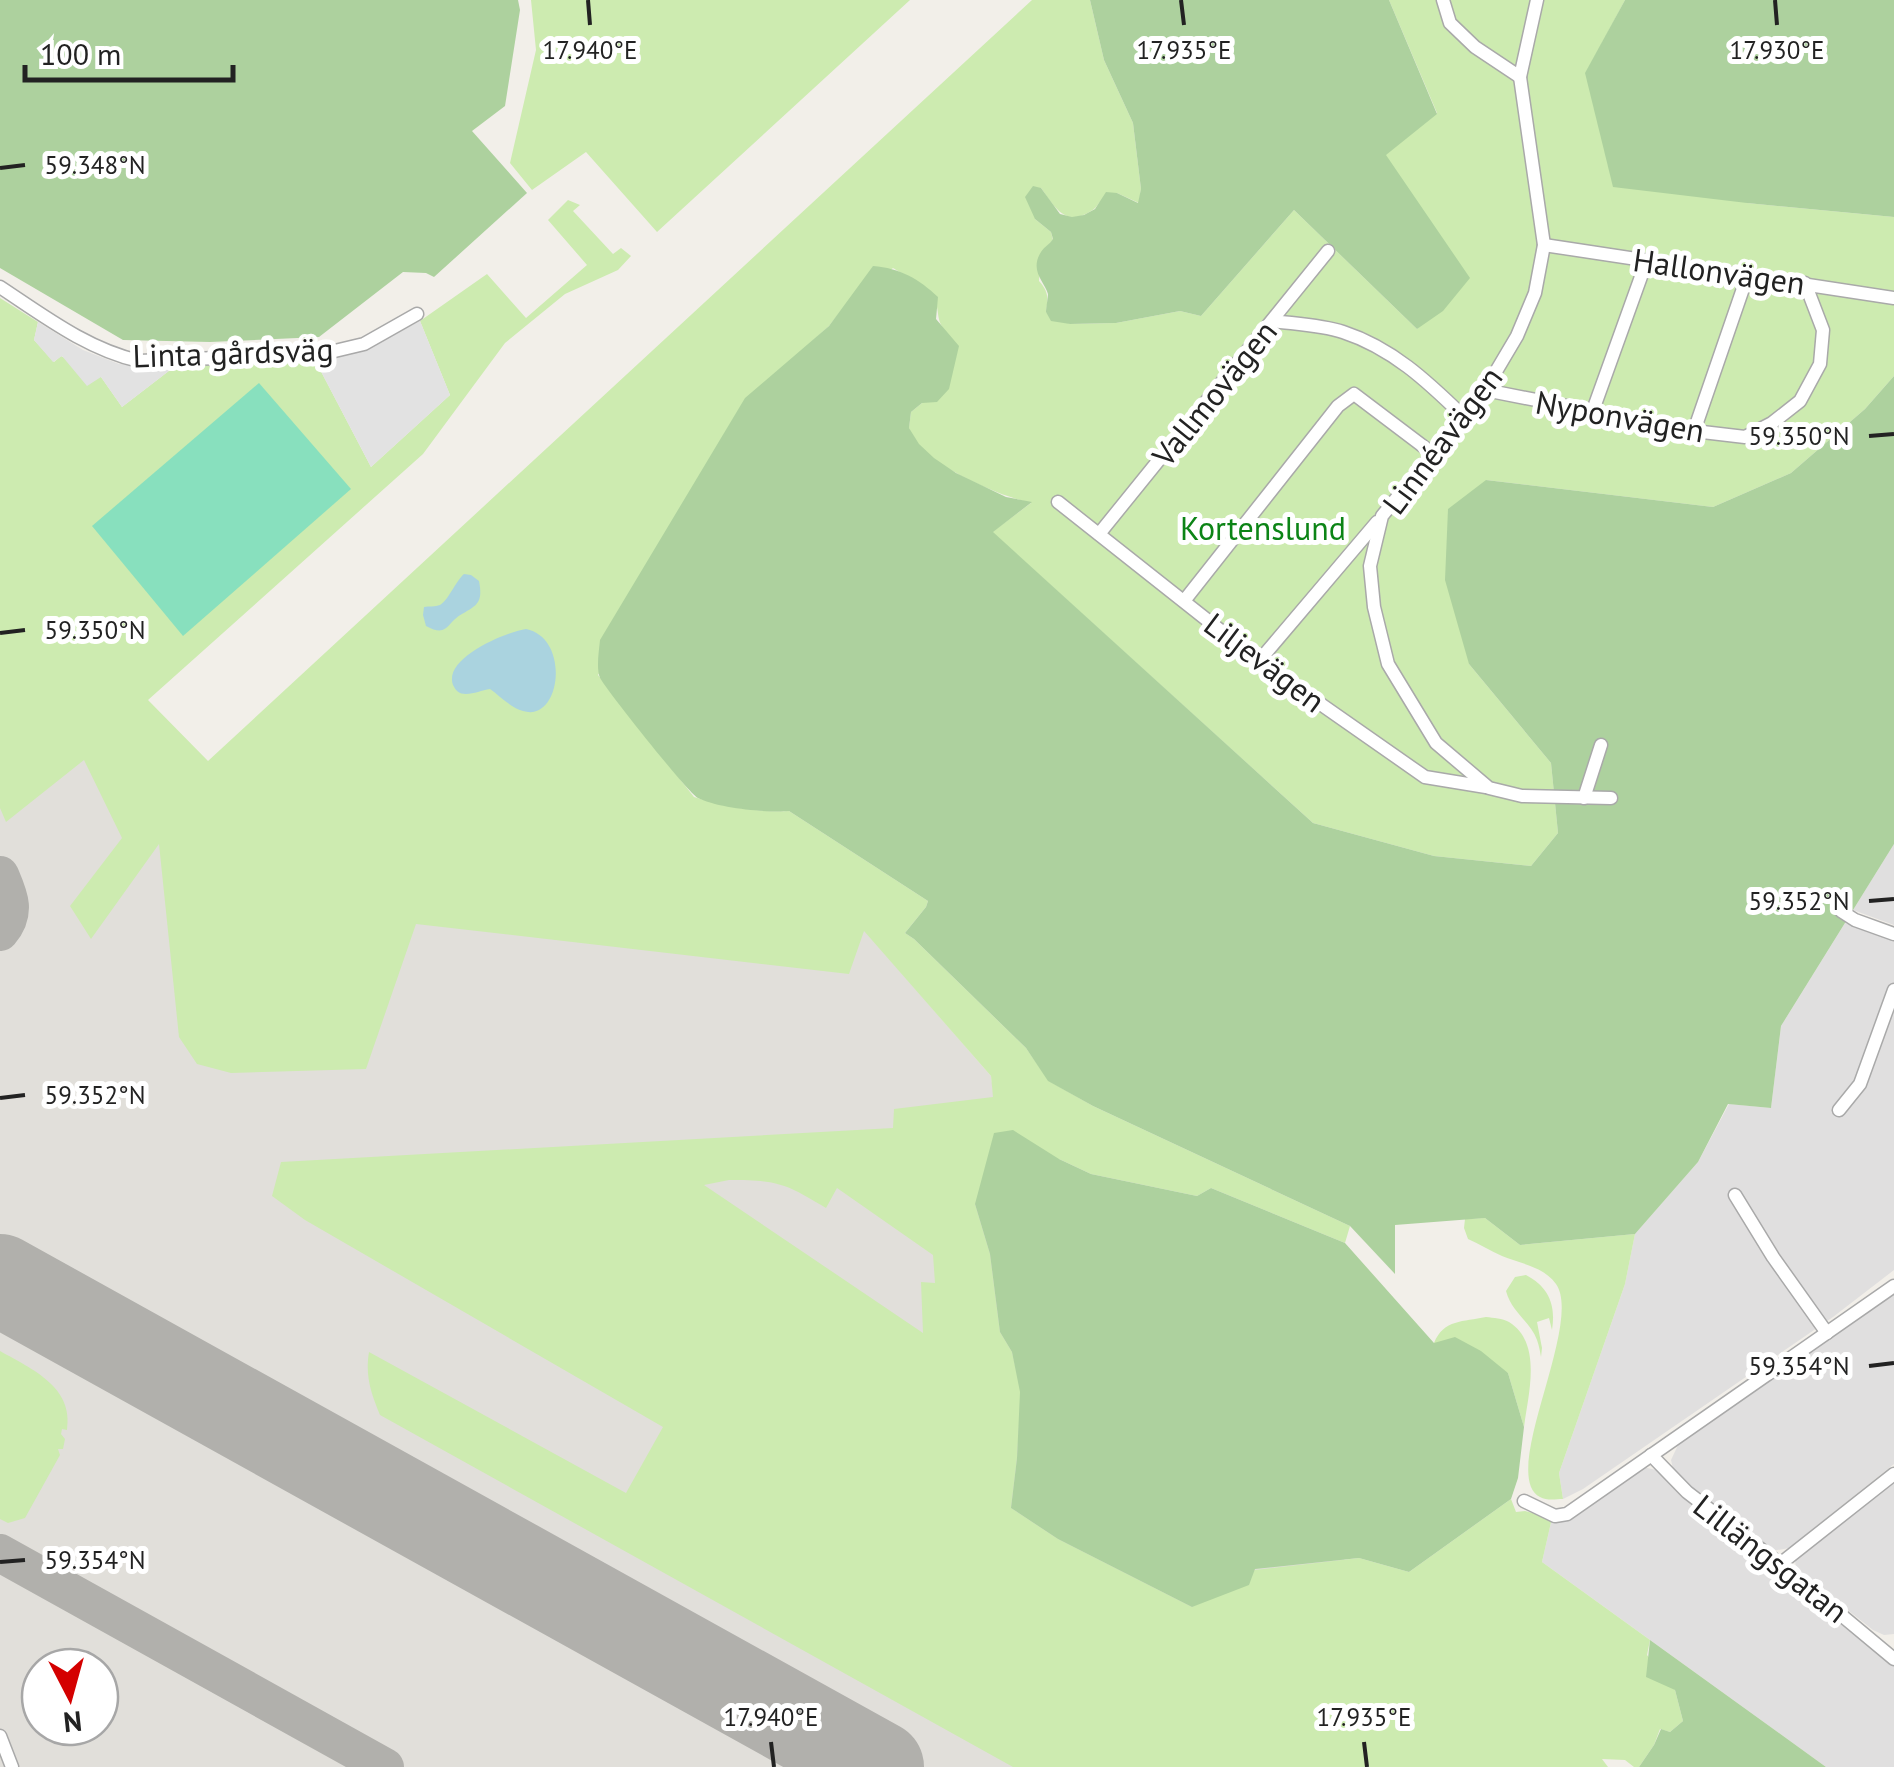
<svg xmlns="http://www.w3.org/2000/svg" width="1894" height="1767" font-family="'PT Sans',sans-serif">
	<rect width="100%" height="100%" fill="#f2efe9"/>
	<g fill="#e0dfdf">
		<path d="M1894,844V925L1853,910Z"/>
		<path d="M1845,923L1894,941V1270L1833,1317L1583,1489L1563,1499L1559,1473L1625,1284L1635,1234L1698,1162L1729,1104L1771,1108L1781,1026Z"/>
		<path d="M1894,1292V1464L1789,1548L1772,1551L1674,1473L1671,1460L1679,1443Z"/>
		<path d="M1643,1467L1656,1470L1894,1666V1767H1826L1542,1562L1552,1518Z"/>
		<path d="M1894,1482V1634L1884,1635L1873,1630L1796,1569L1795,1559Z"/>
	</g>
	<path fill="#e1dfda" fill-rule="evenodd" d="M0,456L178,837L864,930L991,1076L997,1122L1509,1767H0ZM40,1667H100V1727H40Z"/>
	<g fill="#cdebb0" fill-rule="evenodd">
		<path d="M531,0H910L657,232L586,152L532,190L510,163L536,50Z"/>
		<path d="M1032,0H1090L1104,60L1133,123L1141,189L1139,203L1117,193C1112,195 1106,196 1102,200C1098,203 1096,209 1091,211C1065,228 1054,206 1041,188L1035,219L1051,232L1053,240L1041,253L1039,281C1049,292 1048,298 1046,312L1070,324L1116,323L1180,311L1201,316L1294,210L1417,329L1469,278L1385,155L1437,113L1389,0H1625L1586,73L1747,203L1894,217V376L1865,409L1791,473L1713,507L1486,480L1469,664L1551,763L1558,833L1531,866L1434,856L1313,823L992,532L1031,503C1000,496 918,463 909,428C909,427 911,413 911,412L922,403L945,331C938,321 939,319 937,307C933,284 910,279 893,268L847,303L829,326L779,371L598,675L694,797C724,806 757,813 789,811L928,901L926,907L905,933L914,939L1026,1048L1049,1081L1093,1106L1350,1226L1345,1243L1211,1188L1197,1196L1091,1174L1059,1159L975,1204L990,1254L1000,1332L1012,1352L1021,1392L1017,1458L1011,1508L1058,1539L1192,1607L1255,1570L1359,1558L1409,1572L1511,1499L1516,1512L1525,1511L1552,1518L1542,1562L1650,1640L1647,1655L1675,1690L1683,1721L1670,1732L1660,1729L1654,1745L1639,1767H1634L1625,1760L1602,1759L1608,1767H1013L380,1415C371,1393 365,1376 369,1352L626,1493L663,1427L305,1220L272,1196L281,1162L893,1128L894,1109L993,1097L991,1076L864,931L849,974L416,924L366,1069L231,1073L197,1064L179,1037L159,844L91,939L70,906L122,838L84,760L6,822L0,808V298L38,322L34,340L54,362L61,356L101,377L122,407L174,367L315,360L371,467L450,395L420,321L487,274L526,318L587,265L548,220L568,200L580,205L573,211L613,254L621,248L631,256L618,270L565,294L505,343L423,454L148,700L208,761ZM729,1180C777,1180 785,1183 826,1208L837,1188L933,1255L935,1283L921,1282L923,1333L704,1185Z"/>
		<path d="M1485,1218L1520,1245L1635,1234L1625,1284L1559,1473L1563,1499C1556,1499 1547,1501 1540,1497C1498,1475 1584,1324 1556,1284C1543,1266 1521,1264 1502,1256C1491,1251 1479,1244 1468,1239L1464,1228L1465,1219Z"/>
		<path d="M1526,1275C1549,1287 1556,1305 1552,1330L1549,1318L1537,1322L1542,1348L1541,1357C1540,1351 1539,1346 1537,1340C1530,1321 1512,1313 1506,1291L1515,1277Z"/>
		<path d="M1486,1317C1494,1318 1502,1318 1509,1322C1543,1343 1528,1395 1524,1427L1508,1373L1434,1343C1444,1319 1463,1322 1486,1317Z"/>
		<path d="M0,1351C32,1369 74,1387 67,1430L62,1429L61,1434L65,1439L63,1449H58L60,1455L25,1518L8,1523L0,1519Z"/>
	</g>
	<g fill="#add19e">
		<path d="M0,0H518L520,10L505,106L472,131L527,193L434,277L426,273L403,272L319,337L210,342L123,340L0,268Z"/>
		<path d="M1090,0H1389L1437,114L1386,155L1470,278L1443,311L1417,329L1294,210L1201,316L1180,311L1116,323L1070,324L1051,321L1046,312C1046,309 1048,297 1048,294C1045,282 1029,271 1041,252C1044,247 1050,244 1053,239L1051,232L1035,219L1025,197L1033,186L1041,188L1060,214L1072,217L1084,215L1095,209L1106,192L1117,193L1138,203L1141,189L1133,123L1104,60Z"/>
		<path d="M1625,0H1894V217L1747,203L1613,187L1585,73Z"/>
		<path d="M873,266C900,268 919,279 938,297L936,319L959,346L949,389L937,402L922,403L911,412L909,428L919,444L934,458L956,473L1006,497L1032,502L993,532L1313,823L1434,856L1531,866L1558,833L1551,763L1469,664L1445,580L1448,509L1486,480L1713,507L1791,473L1865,409L1894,376V844L1781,1026L1771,1108L1728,1104L1698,1162L1635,1234L1520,1245L1485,1218L1395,1225V1274L1350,1226L1093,1106L1048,1081L1026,1048L914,939L905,933L926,907L928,901L789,811C766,813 718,808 698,798C688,793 608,692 600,678C596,668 599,651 600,640L745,398L829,326Z"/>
		<path d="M1013,1130L1059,1159L1091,1174L1197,1196L1211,1188L1345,1243L1434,1343L1455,1337L1481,1351L1508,1373L1524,1427L1518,1478L1511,1499L1409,1572L1359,1558L1255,1569L1249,1585L1192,1607L1058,1539L1011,1508L1017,1458L1020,1392L1012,1352L1000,1332L990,1254L975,1204L994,1133Z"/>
		<path d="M1650,1640L1826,1767H1639L1654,1745L1661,1729L1670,1732L1683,1721L1675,1690L1646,1677Z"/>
	</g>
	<path fill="#88e0be" d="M259,383L351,489L183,636L92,526Z"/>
	<g fill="#e2e2e2">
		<path d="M420,321L450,395L371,467L315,360L367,349Z"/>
		<path d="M38,322L83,350L119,364L174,367L122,407L101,377L87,386L62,356L53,362L34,340Z"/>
	</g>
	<g fill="#aad3df">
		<path d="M464,574L471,575L479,581C483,602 478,605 462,614C446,623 448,638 426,626L423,615L424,607C429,606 435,607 440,605C448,601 455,582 464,574Z"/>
		<path d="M526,629C571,638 561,723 523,711C511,708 500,696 490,689C482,690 474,694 466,694C459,694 456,691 453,685C443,658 506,632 526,629Z"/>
	</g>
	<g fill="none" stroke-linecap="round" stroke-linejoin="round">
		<g stroke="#b1b0ac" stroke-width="38">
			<path d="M0,875C9,896 17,912 0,932"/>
			<path d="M0,1553L385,1767"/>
		</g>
		<path stroke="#b1b0ac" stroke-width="92" d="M0,1280L878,1767"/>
		<defs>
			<g id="minor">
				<path d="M1443,0L1450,23L1475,47L1520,77"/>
				<path d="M1537,0L1520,77L1544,245L1535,293L1517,336L1485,390L1382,516L1370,566L1374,607L1388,664L1436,743L1489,788L1522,796L1611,798"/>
				<path d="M1544,245L1894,298"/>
				<path d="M0,287C44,316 87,349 139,361L322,354L364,344L417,314"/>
				<path d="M1273,321C1296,324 1321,325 1343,332C1392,348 1427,381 1463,416"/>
				<path d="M1485,390L1694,431L1745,437L1772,423L1800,401L1820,364L1823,330L1805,283"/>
				<path d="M1592,413L1647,260"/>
				<path d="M1694,431L1747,277"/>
				<path d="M1058,502L1259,661L1425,777L1486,787"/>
				<path d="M1099,534L1328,251"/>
				<path d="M1184,601L1338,406L1354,394L1432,453"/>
				<path d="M1259,661L1377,522"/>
				<path d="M1584,798L1601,745"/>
				<path d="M1841,911L1855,920L1894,934"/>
				<path d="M1839,1110L1860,1084L1894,990"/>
				<path d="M1735,1195L1773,1257L1827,1333"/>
				<path d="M1651,1455L1687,1492L1780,1564L1894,1659"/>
				<path d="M1524,1501L1555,1516L1567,1514L1894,1286"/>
				<path d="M1780,1564L1894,1474"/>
				<path d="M0,1736L12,1767"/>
			</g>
		</defs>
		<use href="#minor" stroke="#a9a9a9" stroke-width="15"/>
		<use href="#minor" stroke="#fff" stroke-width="12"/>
	</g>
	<path fill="none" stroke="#222" stroke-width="4" d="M588,0L590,25M1181,0L1184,25M1775,0L1777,25M0,168L25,165M1869,436L1894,434M0,633L25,630M1869,901L1894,899M0,1098L25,1095M1869,1366L1894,1363M0,1562L25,1560M771,1742L774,1767M1364,1742L1367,1767"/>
	<g text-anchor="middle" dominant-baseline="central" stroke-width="10" stroke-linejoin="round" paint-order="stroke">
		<g font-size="32" fill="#222" stroke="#fff">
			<text transform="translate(1719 271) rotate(8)">Hallonvägen</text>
			<text transform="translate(233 352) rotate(-2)">Linta gårdsväg</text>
			<text transform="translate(1214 393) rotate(-51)">Vallmovägen</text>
			<text transform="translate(1620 416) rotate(10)">Nyponvägen</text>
			<text transform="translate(1442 440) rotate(-53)">Linnéavägen</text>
			<text transform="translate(1265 662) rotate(37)">Liljevägen</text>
			<text transform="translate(1771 1558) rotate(38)">Lillängsgatan</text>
		</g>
		<g font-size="32" fill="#0c8416" stroke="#fff">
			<text x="1263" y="528">Kortenslund</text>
		</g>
	</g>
	<g font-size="25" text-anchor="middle" fill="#222" stroke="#fff" stroke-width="10" stroke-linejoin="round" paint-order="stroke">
		<text x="590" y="59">17.940°E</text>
		<text x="1184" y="59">17.935°E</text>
		<text x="1777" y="59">17.930°E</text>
		<text x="95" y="174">59.348°N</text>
		<text x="1799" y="445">59.350°N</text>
		<text x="95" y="639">59.350°N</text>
		<text x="1799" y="910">59.352°N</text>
		<text x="95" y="1104">59.352°N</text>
		<text x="1799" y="1375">59.354°N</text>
		<text x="95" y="1569">59.354°N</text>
		<text x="771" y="1726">17.940°E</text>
		<text x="1364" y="1726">17.935°E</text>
	</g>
	<g transform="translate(70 1697) rotate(174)"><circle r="48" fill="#ffffff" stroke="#a7a7a7" stroke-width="2.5"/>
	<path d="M0-8L18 38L0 25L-18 38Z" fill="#d40000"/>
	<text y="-15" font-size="28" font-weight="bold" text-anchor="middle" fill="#222222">N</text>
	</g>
	<path d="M25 65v15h208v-15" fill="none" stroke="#222222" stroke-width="5"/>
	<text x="40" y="65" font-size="30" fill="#222222" stroke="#ffffff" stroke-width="8" paint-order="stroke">100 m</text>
</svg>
